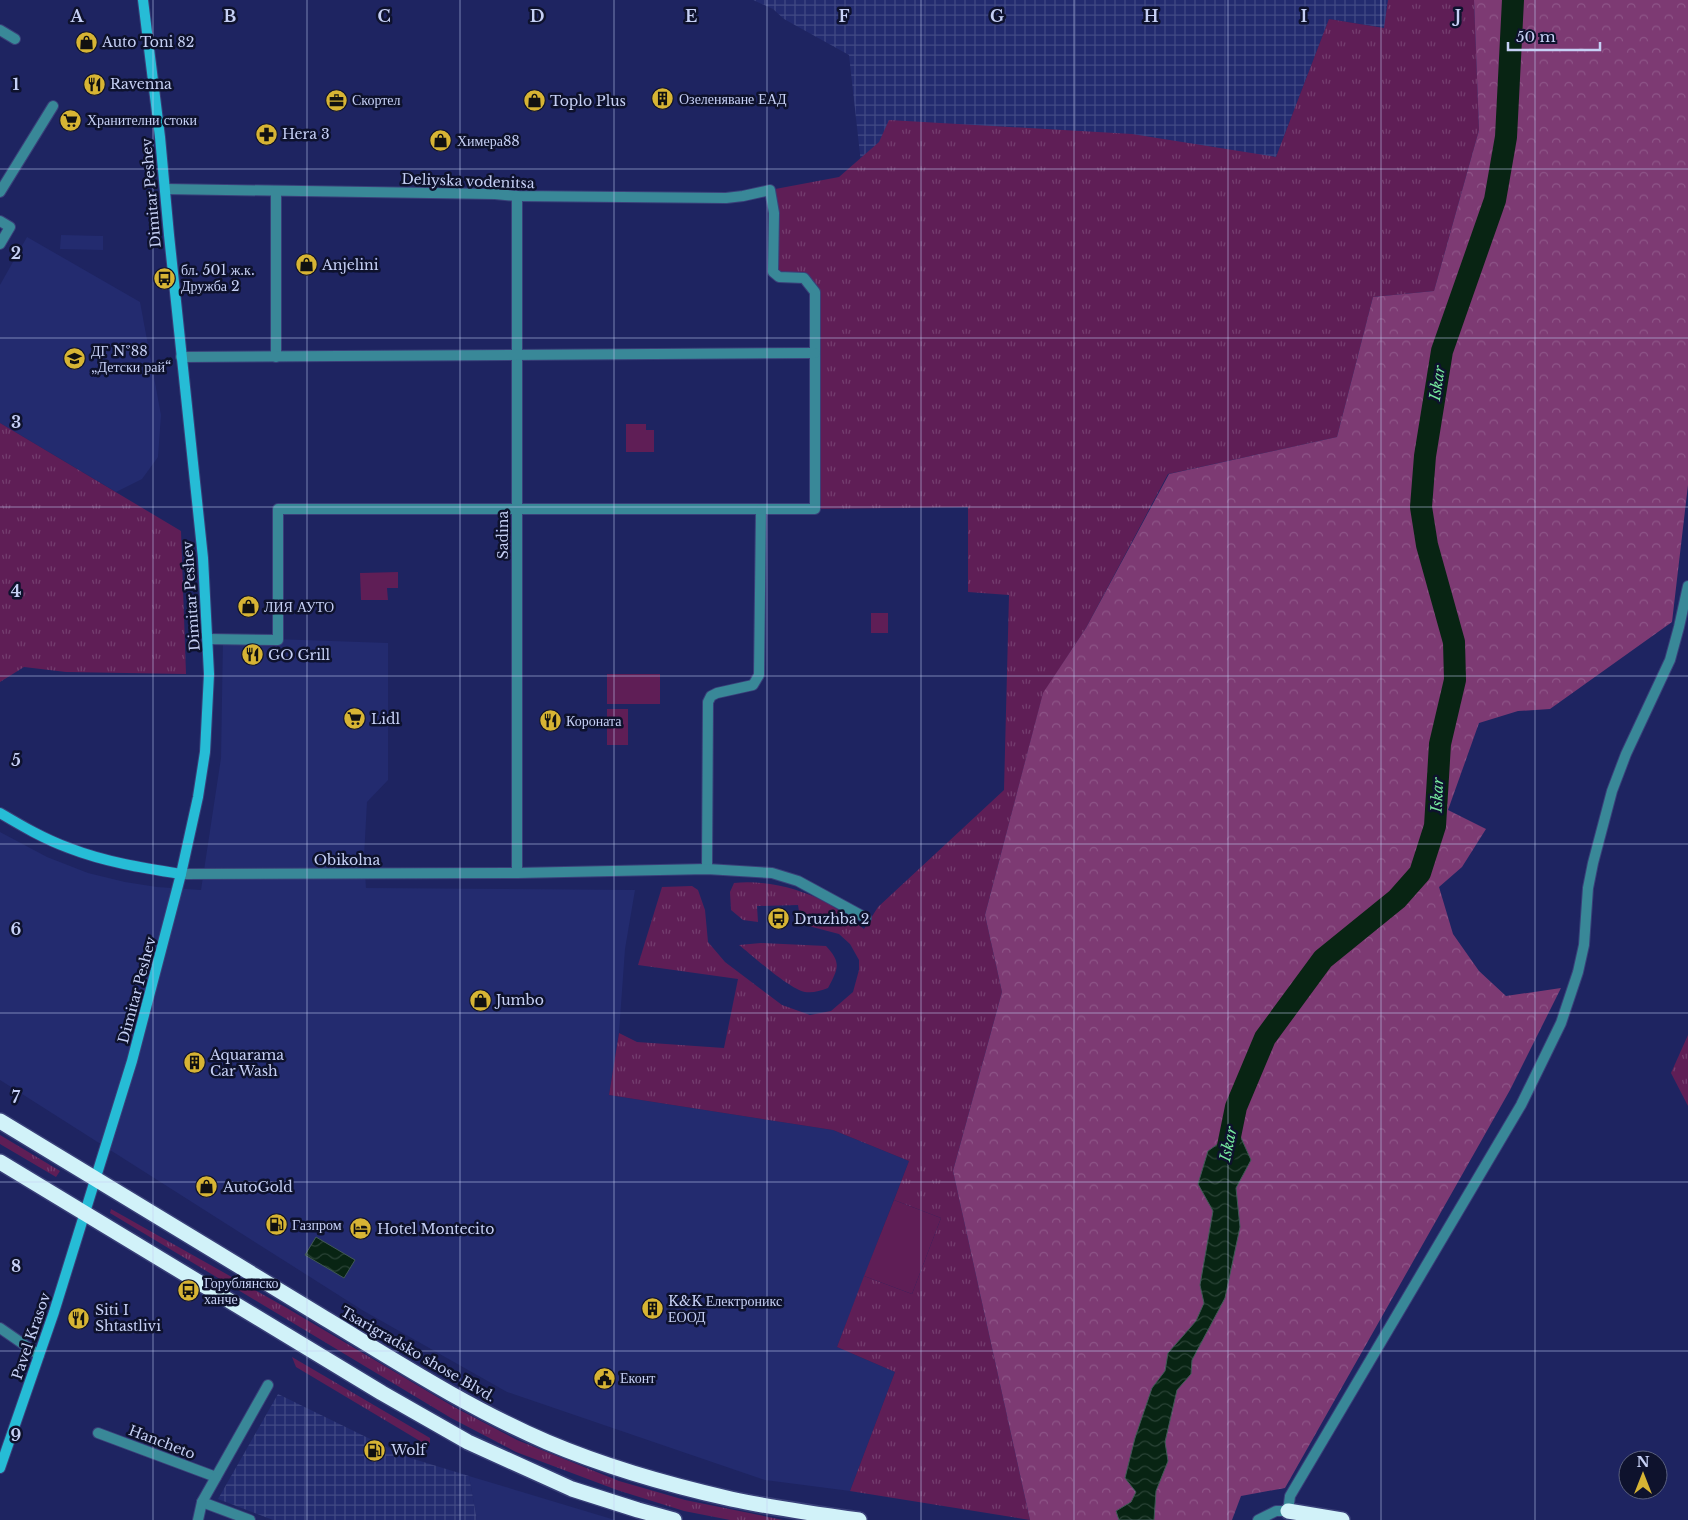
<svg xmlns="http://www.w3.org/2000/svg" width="1688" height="1520" font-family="'Libre Baskerville',serif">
	<defs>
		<pattern id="industrial-grid" width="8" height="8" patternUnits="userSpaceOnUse" patternTransform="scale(1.25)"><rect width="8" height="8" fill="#232b6f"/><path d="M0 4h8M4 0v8" fill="none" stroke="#414984"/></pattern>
		<pattern id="grass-tufts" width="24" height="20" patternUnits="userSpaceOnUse" patternTransform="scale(1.25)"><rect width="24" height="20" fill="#5f1e56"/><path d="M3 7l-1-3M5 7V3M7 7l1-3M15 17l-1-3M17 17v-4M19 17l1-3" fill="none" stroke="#743e6f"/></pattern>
		<pattern id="forest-crowns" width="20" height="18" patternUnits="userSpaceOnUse" patternTransform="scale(1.25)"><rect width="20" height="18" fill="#7d3a73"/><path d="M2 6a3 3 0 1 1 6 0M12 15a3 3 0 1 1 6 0" fill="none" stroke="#8e5588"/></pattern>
		<pattern id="water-waves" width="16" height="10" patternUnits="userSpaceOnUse" patternTransform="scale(1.25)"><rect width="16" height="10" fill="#082413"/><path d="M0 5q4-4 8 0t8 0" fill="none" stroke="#2a4336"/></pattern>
	</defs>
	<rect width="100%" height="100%" fill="#1e2461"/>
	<g fill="#232b6f">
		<path d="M61,235L103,236V250L60,249Z"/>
		<path d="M27,237L140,302L161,415L158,457L142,479L116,492L0,423V285Z"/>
		<path d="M223,637L388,643V780L367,802L364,857L366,888L635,890L625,949L619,1033L609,1095L833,1130L909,1161L837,1347L895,1372L850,1491L765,1480L507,1392L362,1310L0,1080V832L47,857L88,873L125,882L157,887L201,890L221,758Z"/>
		<path d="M469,1476L615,1520H477Z"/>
	</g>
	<g fill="url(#industrial-grid)">
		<path d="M753,0H1388L1385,28L1329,19L1276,157L863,181L849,55L784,19L773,9Z"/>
		<path d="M278,1394L407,1457L469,1476L477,1520H273L218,1499Z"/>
	</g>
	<g fill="url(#grass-tufts)">
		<path d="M1388,0H1474L1479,130L1434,291L1373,297L1337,437L1168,474L1086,628L1043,694L985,915L1002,992L953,1171L1030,1520L850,1491L895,1372L837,1347L864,1276L912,1294L941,1218L894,1200L909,1161L833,1130L609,1095L619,1033L637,1042L724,1048L738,979L638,965L662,887L692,886L698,890L705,910L708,942L725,962L782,1005L810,1015L831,1011L853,992L859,970V960L850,944L839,934L801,924L798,905L757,906L758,922L743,920L731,910L730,892L734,883C765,880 798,888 825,902C839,909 852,920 864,929L878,907L1004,790L1009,595L968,592V507L815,509V292L804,278L773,272L770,190L839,177L879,142L889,120L1132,134L1276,157L1329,19L1384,28Z"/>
		<path d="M0,423L181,531L186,674L66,672L24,667L0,682Z"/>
		<path d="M761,943L826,946C842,963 838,969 828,988C820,991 813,993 805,992C789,989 753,956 739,945Z"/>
		<path d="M1688,1035V1106L1671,1073Z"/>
		<path d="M0,1135L60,1171L56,1177L0,1144Z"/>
		<path d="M111,1209L285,1307L454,1407L517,1440L619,1481L685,1500L783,1520H730L684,1511L617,1490L516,1452L451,1418L110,1213Z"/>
		<path d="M292,1357L430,1438V1443L425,1444L296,1367Z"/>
	</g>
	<path fill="url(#forest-crowns)" d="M1474,0H1688V485L1672,622L1550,709L1518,711L1479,723L1448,810L1486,829L1462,867L1439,887L1453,934L1479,971L1506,996L1561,988L1510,1090L1285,1488L1241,1496L1232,1520H1030L953,1171L1002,992L985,915L1043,693L1086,628L1169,474L1337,437L1373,297L1434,291L1479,130Z"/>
	<g fill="#5f1e56">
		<path d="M626,424H646V430H654V452H626Z"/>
		<path d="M398,572V588H387L388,600H361L360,573Z"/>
		<rect x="871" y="613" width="17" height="20"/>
		<rect x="607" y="674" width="53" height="30"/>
		<rect x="607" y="709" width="21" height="36"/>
		<path d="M894,1200L941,1218L912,1294L864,1276Z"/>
	</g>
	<g fill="url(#water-waves)" stroke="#415857">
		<path d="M1233,1120L1251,1160L1236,1188L1240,1227L1225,1298L1192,1360L1191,1374L1177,1390L1165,1442L1168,1461L1156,1491L1154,1520H1119L1116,1511L1131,1502L1136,1492L1125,1478L1135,1438L1152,1388L1165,1371L1168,1353L1196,1321L1204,1303L1200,1285L1213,1211L1198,1184L1208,1151L1222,1141Z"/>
		<path d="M316,1237L355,1260L344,1278L305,1255Z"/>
	</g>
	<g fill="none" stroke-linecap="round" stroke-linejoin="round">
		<path stroke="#082413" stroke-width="22" d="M1227,1151L1236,1107L1265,1038L1323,959L1397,899L1420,873L1435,826L1440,744L1455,680L1454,642L1427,545L1421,507L1425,456L1442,351L1495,200L1506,137L1513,0"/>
		<defs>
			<g id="street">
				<path d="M0,30L15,39"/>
				<path d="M165,189L495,194L517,196L726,198L743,196L770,190L774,213L773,272L779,277L804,278L815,292V509H278V640L208,639"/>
				<path d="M276,191V357"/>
				<path d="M0,192L53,106"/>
				<path d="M517,196V873"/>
				<path d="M0,221L10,227L0,244"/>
				<path d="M181,357L815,353"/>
				<path d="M707,869L708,702L711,696L717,693L753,685L759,675L761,509"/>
				<path d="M181,874L517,873L707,869L772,873L798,881L866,918"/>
				<path d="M0,1328L39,1355"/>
				<path d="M98,1433L216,1477"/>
				<path d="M202,1502L250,1520"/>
				<path d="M198,1520L202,1502L268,1385"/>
				<path d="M1258,1520L1276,1511H1288L1290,1496L1521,1105L1561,1023L1578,972L1584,945L1588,888L1593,863L1612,791L1626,754L1670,660L1679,627L1688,586"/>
			</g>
			<g id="secondary">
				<path d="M0,813C22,826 44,839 69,848C105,862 143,868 181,874"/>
				<path d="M0,1468L54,1312L132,1061L181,874L198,797L205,752L209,674L203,558L169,235L160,137L143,0"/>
			</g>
			<g id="highway">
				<path d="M0,1121C107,1185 214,1251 321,1316C394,1360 468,1408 547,1442C606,1467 669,1485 731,1499C773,1508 816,1514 859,1520"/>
				<path d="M0,1162L382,1393L468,1442L572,1489L638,1510L674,1520"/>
				<path d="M1288,1511L1342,1520"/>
			</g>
		</defs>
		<use href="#street" stroke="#394079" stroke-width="12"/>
		<use href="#secondary" stroke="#394079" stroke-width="12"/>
		<use href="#highway" stroke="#394079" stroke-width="18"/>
		<use href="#street" stroke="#398898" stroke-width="10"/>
		<use href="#secondary" stroke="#26bcd6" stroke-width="10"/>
		<use href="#highway" stroke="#d1f2f9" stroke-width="15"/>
	</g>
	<path fill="none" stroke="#c6d0f5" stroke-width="1" stroke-opacity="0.55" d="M153,0V1520M307,0V1520M460,0V1520M614,0V1520M767,0V1520M921,0V1520M1074,0V1520M1228,0V1520M1381,0V1520M1535,0V1520M0,169H1688M0,338H1688M0,507H1688M0,676H1688M0,844H1688M0,1013H1688M0,1182H1688M0,1351H1688"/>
	<defs>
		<symbol id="shop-disc" viewBox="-11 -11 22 22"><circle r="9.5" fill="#d7b434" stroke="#0e122d"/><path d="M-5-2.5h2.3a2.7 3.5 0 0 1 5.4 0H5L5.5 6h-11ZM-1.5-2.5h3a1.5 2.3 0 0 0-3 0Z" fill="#111"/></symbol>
		<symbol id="restaurant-disc" viewBox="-11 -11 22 22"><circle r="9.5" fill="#d7b434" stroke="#0e122d"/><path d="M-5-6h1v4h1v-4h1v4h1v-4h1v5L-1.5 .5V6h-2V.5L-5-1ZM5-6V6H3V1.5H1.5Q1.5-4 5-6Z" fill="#111"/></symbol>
		<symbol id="building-disc" viewBox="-11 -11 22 22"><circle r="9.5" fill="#d7b434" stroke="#0e122d"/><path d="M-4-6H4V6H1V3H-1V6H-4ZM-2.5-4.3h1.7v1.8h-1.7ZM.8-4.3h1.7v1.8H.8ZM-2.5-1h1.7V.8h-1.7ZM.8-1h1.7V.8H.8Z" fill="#111"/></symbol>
		<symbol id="office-disc" viewBox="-11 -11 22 22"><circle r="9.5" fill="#d7b434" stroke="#0e122d"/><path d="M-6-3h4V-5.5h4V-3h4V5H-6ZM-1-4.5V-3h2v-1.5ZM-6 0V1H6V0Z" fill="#111"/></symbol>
		<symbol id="supermarket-disc" viewBox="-11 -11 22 22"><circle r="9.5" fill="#d7b434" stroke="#0e122d"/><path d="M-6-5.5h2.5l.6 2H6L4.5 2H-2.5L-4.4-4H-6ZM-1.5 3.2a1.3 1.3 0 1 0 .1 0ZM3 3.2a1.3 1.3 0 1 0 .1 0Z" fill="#111"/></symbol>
		<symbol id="pharmacy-disc" viewBox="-11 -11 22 22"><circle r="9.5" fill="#d7b434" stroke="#0e122d"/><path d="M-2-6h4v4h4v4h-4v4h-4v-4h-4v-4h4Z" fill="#111"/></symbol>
		<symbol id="bus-disc" viewBox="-11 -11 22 22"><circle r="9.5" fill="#d7b434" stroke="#0e122d"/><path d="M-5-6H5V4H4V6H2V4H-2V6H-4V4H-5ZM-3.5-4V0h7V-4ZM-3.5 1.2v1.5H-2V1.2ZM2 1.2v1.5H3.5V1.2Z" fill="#111"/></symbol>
		<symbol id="school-disc" viewBox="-11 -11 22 22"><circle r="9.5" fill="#d7b434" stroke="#0e122d"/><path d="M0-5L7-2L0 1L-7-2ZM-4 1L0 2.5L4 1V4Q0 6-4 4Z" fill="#111"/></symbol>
		<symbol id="fuel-disc" viewBox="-11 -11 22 22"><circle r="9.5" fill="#d7b434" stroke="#0e122d"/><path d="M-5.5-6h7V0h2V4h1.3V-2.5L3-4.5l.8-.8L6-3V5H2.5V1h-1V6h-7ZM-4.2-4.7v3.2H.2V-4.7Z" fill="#111"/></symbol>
		<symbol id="hotel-disc" viewBox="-11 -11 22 22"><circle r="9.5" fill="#d7b434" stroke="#0e122d"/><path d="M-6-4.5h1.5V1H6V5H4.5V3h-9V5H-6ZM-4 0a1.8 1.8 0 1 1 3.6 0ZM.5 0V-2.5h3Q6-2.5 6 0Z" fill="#111"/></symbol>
		<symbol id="civic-disc" viewBox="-11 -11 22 22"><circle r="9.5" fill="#d7b434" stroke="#0e122d"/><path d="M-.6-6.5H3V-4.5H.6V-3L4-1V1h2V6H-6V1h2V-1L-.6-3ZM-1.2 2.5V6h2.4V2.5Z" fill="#111"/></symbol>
	</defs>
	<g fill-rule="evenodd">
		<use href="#shop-disc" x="74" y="30" width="25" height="25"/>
		<use href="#restaurant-disc" x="82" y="72" width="25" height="25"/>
		<use href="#building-disc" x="650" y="86" width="25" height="25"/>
		<use href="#office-disc" x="324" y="88" width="25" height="25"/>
		<use href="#shop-disc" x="522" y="88" width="25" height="25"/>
		<use href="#supermarket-disc" x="58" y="108" width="25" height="25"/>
		<use href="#pharmacy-disc" x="254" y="122" width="25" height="25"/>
		<use href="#shop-disc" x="428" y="128" width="25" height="25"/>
		<use href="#shop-disc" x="294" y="252" width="25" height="25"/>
		<use href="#bus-disc" x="152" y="266" width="25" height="25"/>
		<use href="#school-disc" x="62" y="346" width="25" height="25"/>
		<use href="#shop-disc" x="236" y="594" width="25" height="25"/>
		<use href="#restaurant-disc" x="240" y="642" width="25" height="25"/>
		<use href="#supermarket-disc" x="342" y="706" width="25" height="25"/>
		<use href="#restaurant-disc" x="538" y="708" width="25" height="25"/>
		<use href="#bus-disc" x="766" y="906" width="25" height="25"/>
		<use href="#shop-disc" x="468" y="988" width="25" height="25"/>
		<use href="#building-disc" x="182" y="1050" width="25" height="25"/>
		<use href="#shop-disc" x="194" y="1174" width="25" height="25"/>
		<use href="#fuel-disc" x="264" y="1212" width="25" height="25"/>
		<use href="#hotel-disc" x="348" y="1216" width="25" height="25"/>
		<use href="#bus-disc" x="176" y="1278" width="25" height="25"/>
		<use href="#building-disc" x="640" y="1296" width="25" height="25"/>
		<use href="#restaurant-disc" x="66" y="1306" width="25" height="25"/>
		<use href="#civic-disc" x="592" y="1366" width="25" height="25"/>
		<use href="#fuel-disc" x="362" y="1438" width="25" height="25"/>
	</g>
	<g text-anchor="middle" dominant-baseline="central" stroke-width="5" stroke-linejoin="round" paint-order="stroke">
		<g font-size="14" fill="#c6d0f5" stroke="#0e122d" text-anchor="start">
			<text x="102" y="42">Auto Toni 82</text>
			<text x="110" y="84">Ravenna</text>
			<text x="679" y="99">Озеленяване ЕАД</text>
			<text x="352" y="100">Скортел</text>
			<text x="550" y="101">Toplo Plus</text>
			<text x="87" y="120">Хранителни стоки</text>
			<text x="282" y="134">Hera 3</text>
			<text x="457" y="141">Химера88</text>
			<text x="322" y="265">Anjelini</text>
			<text x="181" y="270">бл. 501 ж.к.<tspan x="181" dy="16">Дружба 2</tspan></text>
			<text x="91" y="351">ДГ №88<tspan x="91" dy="16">„Детски рай“</tspan></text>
			<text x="264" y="607">ЛИЯ АУТО</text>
			<text x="268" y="655">GO Grill</text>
			<text x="371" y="719">Lidl</text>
			<text x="566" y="721">Короната</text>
			<text x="794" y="919">Druzhba 2</text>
			<text x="496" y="1000">Jumbo</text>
			<text x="210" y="1055">Aquarama<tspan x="210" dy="16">Car Wash</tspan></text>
			<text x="223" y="1187">AutoGold</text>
			<text x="292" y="1225">Газпром</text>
			<text x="377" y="1229">Hotel Montecito</text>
			<text x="204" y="1283">Горублянско<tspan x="204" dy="16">ханче</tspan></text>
			<text x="668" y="1301">K&amp;K Електроникс<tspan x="668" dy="16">ЕООД</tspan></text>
			<text x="95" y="1310">Siti I<tspan x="95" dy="16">Shtastlivi</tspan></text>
			<text x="620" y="1378">Еконт</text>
			<text x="391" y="1450">Wolf</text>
		</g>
		<g font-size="14" fill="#c6d0f5" stroke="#0e122d">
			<text transform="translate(468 181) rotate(2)">Deliyska vodenitsa</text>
			<text transform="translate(151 193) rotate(-95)">Dimitar Peshev</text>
			<text transform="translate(503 535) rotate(-90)">Sadina</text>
			<text transform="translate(191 596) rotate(-94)">Dimitar Peshev</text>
			<text x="347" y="860">Obikolna</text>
			<text transform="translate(137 990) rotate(-75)">Dimitar Peshev</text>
			<text transform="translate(31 1336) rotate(-71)">Pavel Krasov</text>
			<text transform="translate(418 1354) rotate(30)">Tsarigradsko shose Blvd.</text>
			<text transform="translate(162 1442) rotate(21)">Hancheto</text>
		</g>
		<g font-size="15" font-style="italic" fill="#74e69c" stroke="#0e122d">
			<text transform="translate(1437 383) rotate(-81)">Iskar</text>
			<text transform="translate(1437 795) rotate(-87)">Iskar</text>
			<text transform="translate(1228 1144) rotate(-78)">Iskar</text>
		</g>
	</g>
	<g font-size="16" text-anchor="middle" font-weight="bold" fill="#c6d0f5" stroke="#0e122d" stroke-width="5" stroke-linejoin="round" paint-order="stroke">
		<text x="77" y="22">A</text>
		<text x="230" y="22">B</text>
		<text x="384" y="22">C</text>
		<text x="537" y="22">D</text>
		<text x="691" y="22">E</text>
		<text x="844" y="22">F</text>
		<text x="997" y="22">G</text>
		<text x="1151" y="22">H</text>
		<text x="1304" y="22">I</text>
		<text x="1458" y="22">J</text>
		<text x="16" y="90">1</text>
		<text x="16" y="259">2</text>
		<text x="16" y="428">3</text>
		<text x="16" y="597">4</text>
		<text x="16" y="766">5</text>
		<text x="16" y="935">6</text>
		<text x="16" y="1103">7</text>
		<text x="16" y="1272">8</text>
		<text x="16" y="1441">9</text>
	</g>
	<g transform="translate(1643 1475)"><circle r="24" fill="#0e122d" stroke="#585e7d"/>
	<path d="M0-4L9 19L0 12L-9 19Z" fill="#d7b434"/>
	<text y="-8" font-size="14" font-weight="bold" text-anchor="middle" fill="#c6d0f5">N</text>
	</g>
	<path d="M1508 42v8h92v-8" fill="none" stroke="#c6d0f5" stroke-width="2.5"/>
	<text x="1516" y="42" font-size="15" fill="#c6d0f5" stroke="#0e122d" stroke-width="4" paint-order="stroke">50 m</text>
</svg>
